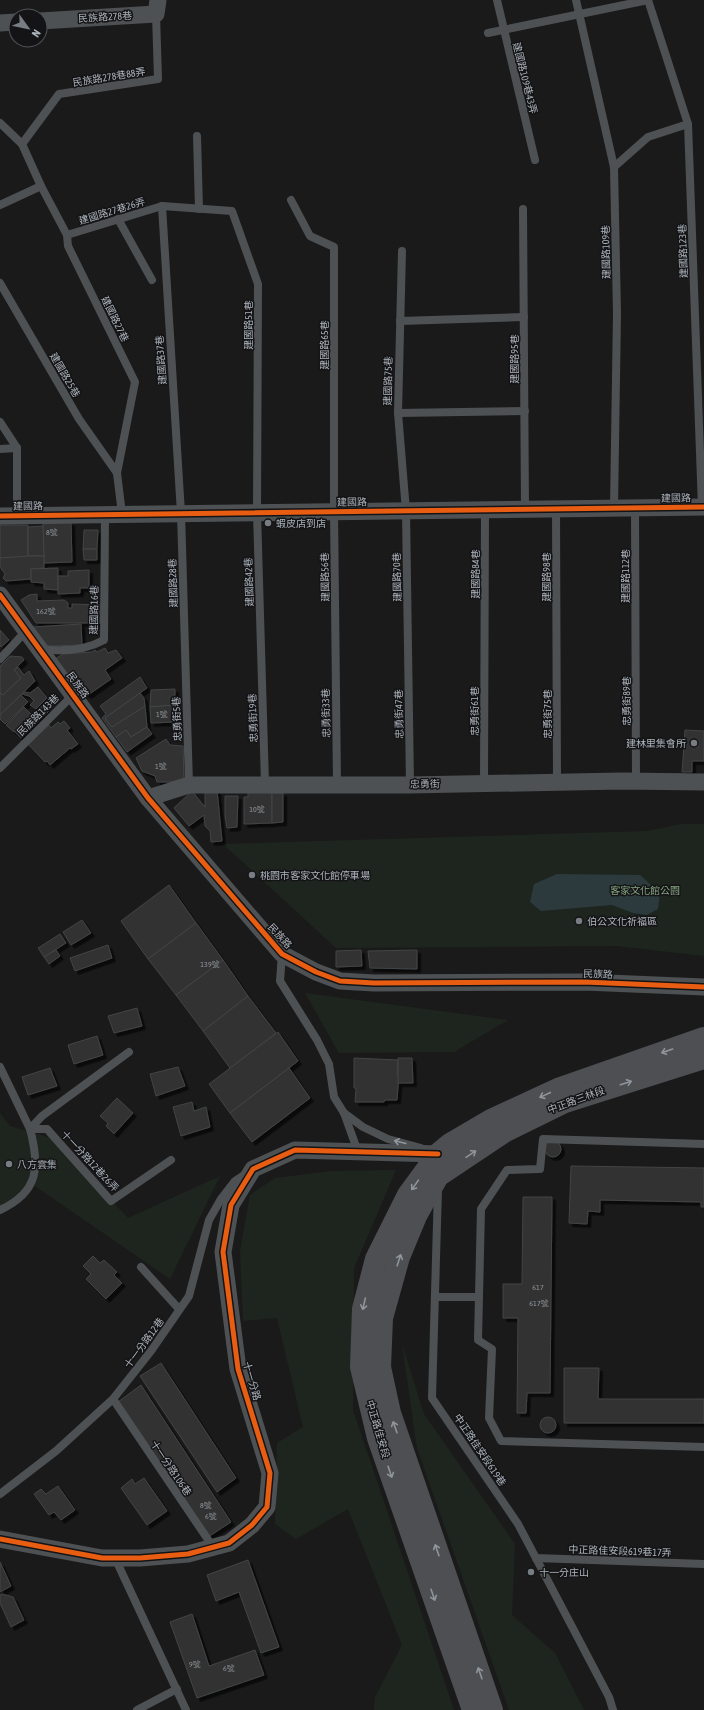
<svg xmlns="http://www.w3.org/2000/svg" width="704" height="1710" font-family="'Asap Condensed','Noto Sans TC',sans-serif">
	<defs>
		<filter id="shadow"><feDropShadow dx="3.5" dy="3.5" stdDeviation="0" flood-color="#0009"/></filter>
	</defs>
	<rect width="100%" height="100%" fill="#1a1a1a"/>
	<g fill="#1e251e">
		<path d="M682,824H704V956L616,946L336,948L223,844L647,831Z"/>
		<path d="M305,993L508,1020L454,1052L339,1053Z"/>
		<path d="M0,1113L10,1126L51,1138L128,1218L220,1176L170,1279L32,1184L0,1211Z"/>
		<path d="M396,1170L354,1268L353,1410L454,1710H374L375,1697L402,1645L348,1509L296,1539L275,1524L277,1443L303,1427L277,1318L243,1321L240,1251L250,1195L275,1178L331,1171Z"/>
		<path d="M402,1344L424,1414L515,1544L512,1615L555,1653L584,1710H509L417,1448Z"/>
	</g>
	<path fill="#2c393d" d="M557,874L640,875L660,893L658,909L647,915L633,913L612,905L541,911L530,902L534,884Z"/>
	<g fill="#323232" stroke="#424546" filter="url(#shadow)">
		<path d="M71,522L72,562L44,563L43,524Z"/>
		<path d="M0,525H28V557L0,558Z"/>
		<path d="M43,526L44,556H28V527Z"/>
		<path d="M84,530H98L97,549H83Z"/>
		<path d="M83,549H97V560H84Z"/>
		<path d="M28,556H44V568L31,569V579L6,581L3,578L5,574L0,567V558Z"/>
		<path d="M58,568V590L44,589V583L31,582V569Z"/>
		<path d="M89,570V588H80V593L58,594V576H68V571Z"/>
		<path d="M37,594V601L64,600L68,603V608H72V604L101,605V623H36L21,600L29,595Z"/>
		<path d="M81,624L82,645L48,646L33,627Z"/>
		<path d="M0,630L9,640L1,647L0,646Z"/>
		<path d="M105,648L108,653L116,650L122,658L105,670L111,679L88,695L78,689L55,659L63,654L92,652L95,650L97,652Z"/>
		<path d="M10,656L22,657L24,660L14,670L21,678L3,695L0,693V666Z"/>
		<path d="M18,667L24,675L29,671L35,681L0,715V693L3,695L21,678L14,670Z"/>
		<path d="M140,677L147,688L105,718L112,727L145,706L147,727L131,737L126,730L116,737L102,718L106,714L100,706Z"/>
		<path d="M38,687L47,698L36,709L30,705L34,701L29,696L22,694L24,692L30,693Z"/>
		<path d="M175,689V705L150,707L151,690Z"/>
		<path d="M140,693L144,698L145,706L112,727L105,718Z"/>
		<path d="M21,695L28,702L5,724L0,719V715Z"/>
		<path d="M43,705L49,711L21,738L15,732Z"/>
		<path d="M175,705L176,722L151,723L150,707Z"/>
		<path d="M24,707L32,715L14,732L6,725Z"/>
		<path d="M64,721L70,728L67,730L78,744L71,749L70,748L50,765L47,761L45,762L28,744L49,725L51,728L58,722L60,724Z"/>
		<path d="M147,727L152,734L127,752L116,737L126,730L131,737Z"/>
		<path d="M685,730L704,731V761H692V772H682Z"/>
		<path d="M166,739L170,745L183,746L184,782H157L155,776L142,771L136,758Z"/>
		<path d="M205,790H217L222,841L211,842L210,831L205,826L204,815L189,826L174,808L192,791L205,807Z"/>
		<path d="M272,791V823L244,824V797H248V792Z"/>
		<path d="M272,793H283V822L272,823Z"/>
		<path d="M225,796H238L237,827L227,828L225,816Z"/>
		<path d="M169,885L196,923L148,959L121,921Z"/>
		<path d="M82,920L91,933L71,945L63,932Z"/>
		<path d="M196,923L223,960L176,995L148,959Z"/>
		<path d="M60,934L66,943L44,957L38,948Z"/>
		<path d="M108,945L112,958L75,971L70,958Z"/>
		<path d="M56,950L60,956L49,964L44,957Z"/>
		<path d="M361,950L362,966L336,967V951Z"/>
		<path d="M417,950V969L370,968L368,951Z"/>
		<path d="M223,960L248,996L203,1031L176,995Z"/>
		<path d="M248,996L276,1033L230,1068L203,1031Z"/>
		<path d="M137,1008L142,1026L114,1033L108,1016Z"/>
		<path d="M278,1032L298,1061L230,1113L209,1084Z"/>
		<path d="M97,1036L103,1055L74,1064L68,1045Z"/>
		<path d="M354,1058L398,1060L397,1074H399L397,1100H385L384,1102H355L356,1088H354Z"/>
		<path d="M398,1058H412L413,1083H398Z"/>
		<path d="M178,1067L185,1086L156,1096L150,1074Z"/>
		<path d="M50,1068L57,1086L28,1095L22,1077Z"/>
		<path d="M289,1068L310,1098L252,1142L230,1113Z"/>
		<path d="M117,1098L133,1113L114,1134L106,1126L108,1123L100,1116Z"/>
		<path d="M192,1102L194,1111L206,1107L210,1127L181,1136L173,1107Z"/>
		<circle cx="553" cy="1149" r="8"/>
		<path d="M571,1166L704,1168V1207H701V1202L600,1200V1212L588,1211L587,1224L569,1223Z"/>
		<path d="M523,1197H552L550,1393H527L526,1413H517L518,1318H503V1284H522Z"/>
		<path d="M93,1256L100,1263L104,1260L117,1272L114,1275L122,1283L106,1299L86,1279L91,1274L83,1266Z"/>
		<path d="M161,1363L236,1478L217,1492L140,1376Z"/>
		<path d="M564,1368H599L598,1399H704V1423H564Z"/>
		<path d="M141,1385L231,1522L208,1537L118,1402Z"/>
		<circle cx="548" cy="1425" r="8"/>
		<path d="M144,1478L167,1511L147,1525L121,1488L132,1479L135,1484Z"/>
		<path d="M58,1486L75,1510L61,1520L54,1512L49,1515L34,1494L41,1489L46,1494Z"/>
		<path d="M248,1560L279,1647L261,1653L239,1592L216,1601L207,1575Z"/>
		<path d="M0,1562L11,1586L0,1592Z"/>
		<path d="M2,1594L13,1597L24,1620L11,1627L0,1603V1595Z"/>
		<path d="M192,1614L209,1666L255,1650L264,1675L197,1698L170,1622Z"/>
	</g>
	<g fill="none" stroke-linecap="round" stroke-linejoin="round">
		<g stroke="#4e5153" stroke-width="8">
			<path d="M497,0L535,160"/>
			<path d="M576,0L614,167L617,313L614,508"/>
			<path d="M488,33L648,0L688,124L702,507"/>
			<path d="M0,123L22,144L41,186L67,235L68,246L135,382L117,473L122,514"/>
			<path d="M197,136L199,209"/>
			<path d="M22,144L59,94L158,79L156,14"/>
			<path d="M614,167L648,137L688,124"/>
			<path d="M291,200L310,236L334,247V511L337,784"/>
			<path d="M0,205L41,186"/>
			<path d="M162,206L181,513L189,785"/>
			<path d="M523,209L525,509"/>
			<path d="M118,219L152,280"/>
			<path d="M67,235L162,206L232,211L258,284L257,513L265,784"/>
			<path d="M402,251L398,413L406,511L410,785"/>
			<path d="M0,283L79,419L117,473"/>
			<path d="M400,321L524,317"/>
			<path d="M398,413L525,411"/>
			<path d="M0,422L17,448V515"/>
			<path d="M0,449L17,448"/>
			<path d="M635,508L636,781"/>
			<path d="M556,509L557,782"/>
			<path d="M40,649C63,652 84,651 104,640L105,514"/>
			<path d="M0,659L26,631"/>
			<path d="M0,768L74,694"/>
			<path d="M484,783L485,510"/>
			<path d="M282,954L280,981L317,1040L329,1064L334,1097L344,1113L358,1152"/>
			<path d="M0,1067L30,1129H47L111,1201L171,1160"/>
			<path d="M344,1113L363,1127L388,1139L421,1148"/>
			<path d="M704,1144L543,1139L540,1169L507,1170L481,1209L478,1340L492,1349L489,1418L501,1441L704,1447"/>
			<path d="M438,1189L432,1398L518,1524L609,1697L613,1710"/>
			<path d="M0,1210C39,1192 40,1167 30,1129L42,1116L129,1052"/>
			<path d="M141,1267L179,1309"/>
			<path d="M435,1297H478"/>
			<path d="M113,1399L213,1547"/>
			<path d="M0,1494L56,1451L113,1399L151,1351L189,1296L209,1220L221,1199L235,1181L244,1175"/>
			<path d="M115,1558L186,1710"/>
			<path d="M536,1558L704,1564"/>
			<path d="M137,1710L177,1689"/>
		</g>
		<g stroke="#4e5153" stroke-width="17">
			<path d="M40,21L156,14L158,0"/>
			<path d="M0,23L16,22"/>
			<path d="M0,516L704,507"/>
			<path d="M0,595L148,798L282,954L316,972L340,981L374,983L584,982L704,987"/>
			<path d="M148,798L189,785H410L621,781L704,782"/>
			<path d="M0,1539L102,1558H140L188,1554L229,1543L252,1525L267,1507L270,1473L238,1369L223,1252L231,1205L253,1169L295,1150L438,1154"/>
		</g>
		<g stroke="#4d4f52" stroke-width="22">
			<path d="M473,1710L378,1438L361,1367L363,1309L376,1259L408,1195L438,1154L450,1144L491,1120L558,1089L704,1038"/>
			<path d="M492,1710L390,1413L380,1367L382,1318L399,1257L416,1216L438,1176L504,1132L565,1102L704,1058"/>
		</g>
		<defs>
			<g id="cycleway">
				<path d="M0,516L704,507"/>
				<path d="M0,595L148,798L282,954L316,972L340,981L374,983L584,982L704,987"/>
				<path d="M0,1539L102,1558H140L188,1554L229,1543L252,1525L267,1507L270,1473L238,1369L223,1252L231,1205L253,1169L295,1150L438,1154"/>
			</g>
		</defs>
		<use href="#cycleway" stroke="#141416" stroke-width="8"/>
		<use href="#cycleway" stroke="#e95d12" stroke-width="5"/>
	</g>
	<defs><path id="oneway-shaft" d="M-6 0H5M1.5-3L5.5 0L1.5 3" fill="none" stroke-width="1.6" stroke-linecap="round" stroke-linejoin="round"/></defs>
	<g stroke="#8f959c">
		<use href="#oneway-shaft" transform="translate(667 1051) rotate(161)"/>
		<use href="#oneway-shaft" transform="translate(626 1083) rotate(-18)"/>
		<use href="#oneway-shaft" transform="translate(545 1095) rotate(155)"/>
		<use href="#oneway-shaft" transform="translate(471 1154) rotate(-34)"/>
		<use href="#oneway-shaft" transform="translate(415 1185) rotate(125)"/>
		<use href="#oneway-shaft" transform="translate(399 1260) rotate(-72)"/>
		<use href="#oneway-shaft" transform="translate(364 1304) rotate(103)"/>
		<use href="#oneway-shaft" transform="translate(395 1427) rotate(-109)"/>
		<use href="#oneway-shaft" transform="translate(390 1472) rotate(71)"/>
		<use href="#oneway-shaft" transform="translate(437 1550) rotate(-109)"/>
		<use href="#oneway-shaft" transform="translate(433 1595) rotate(71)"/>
		<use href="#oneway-shaft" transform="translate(480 1673) rotate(-109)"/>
	</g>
	<use stroke="#8f969c" href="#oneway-shaft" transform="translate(400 1142) rotate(-166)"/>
	<g fill="#787d83" stroke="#141416" stroke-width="1.5">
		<circle cx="268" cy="523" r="4"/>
		<circle cx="694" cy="743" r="4"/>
		<circle cx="252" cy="875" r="4"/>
		<circle cx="579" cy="921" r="4"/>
		<circle cx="9" cy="1164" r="4"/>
		<circle cx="531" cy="1572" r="4"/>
	</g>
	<g text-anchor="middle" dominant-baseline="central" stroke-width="3" stroke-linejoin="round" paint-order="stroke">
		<g font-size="8" fill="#8d9399">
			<text x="52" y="532">8號</text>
			<text x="46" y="611">162號</text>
			<text x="162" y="714">1號</text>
			<text x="161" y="766">1號</text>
			<text x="257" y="809">10號</text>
			<text x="210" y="964">139號</text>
			<text x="538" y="1287">617</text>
			<text x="539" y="1303">617號</text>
			<text x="206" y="1505">8號</text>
			<text x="211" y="1516">6號</text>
			<text x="195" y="1664">9號</text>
			<text x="229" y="1668">6號</text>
		</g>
		<g font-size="10" fill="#abb3bb" stroke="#141416">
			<text transform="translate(105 17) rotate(-3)">民族路278巷</text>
			<text transform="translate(109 77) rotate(-9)">民族路278巷88弄</text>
			<text transform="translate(525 78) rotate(76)">建國路109巷43弄</text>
			<text transform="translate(112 211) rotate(-17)">建國路27巷26弄</text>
			<text transform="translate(683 251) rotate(-92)">建國路123巷</text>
			<text transform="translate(606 252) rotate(-91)">建國路109巷</text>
			<text transform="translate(115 319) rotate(64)">建國路27巷</text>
			<text transform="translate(248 325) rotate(-90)">建國路51巷</text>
			<text transform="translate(324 345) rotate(-90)">建國路65巷</text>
			<text transform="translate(514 359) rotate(-90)">建國路95巷</text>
			<text transform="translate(161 360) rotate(-94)">建國路37巷</text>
			<text transform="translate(65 375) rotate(60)">建國路25巷</text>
			<text transform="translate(388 381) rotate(-89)">建國路75巷</text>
			<text transform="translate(676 498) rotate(-1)">建國路</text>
			<text transform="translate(352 502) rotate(-1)">建國路</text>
			<text transform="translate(28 506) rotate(-1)">建國路</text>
			<text transform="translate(475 574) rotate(-90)">建國路84巷</text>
			<text transform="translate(625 576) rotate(-90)">建國路112巷</text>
			<text transform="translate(325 577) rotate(-91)">建國路56巷</text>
			<text transform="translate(397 577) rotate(-91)">建國路70巷</text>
			<text transform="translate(546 577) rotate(-90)">建國路98巷</text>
			<text transform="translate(249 582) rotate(-92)">建國路42巷</text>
			<text transform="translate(173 583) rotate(-92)">建國路28巷</text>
			<text transform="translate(94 610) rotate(-89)">建國路16巷</text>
			<text transform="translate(78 685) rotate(54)">民族路</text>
			<text transform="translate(626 701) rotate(-90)">忠勇街89巷</text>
			<text transform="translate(474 711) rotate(-90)">忠勇街61巷</text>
			<text transform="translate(326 713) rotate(-91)">忠勇街33巷</text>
			<text transform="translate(399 714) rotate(-91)">忠勇街47巷</text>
			<text transform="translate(547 714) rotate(-90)">忠勇街75巷</text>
			<text transform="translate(38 715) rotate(-45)">民族路143巷</text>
			<text transform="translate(253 718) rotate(-92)">忠勇街19巷</text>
			<text transform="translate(177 719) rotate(-92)">忠勇街5巷</text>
			<text transform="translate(425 784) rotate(-1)">忠勇街</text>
			<text transform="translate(280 936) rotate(47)">民族路</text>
			<text transform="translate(598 974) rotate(2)">民族路</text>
			<text transform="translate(576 1100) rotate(-20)">中正路三林段</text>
			<text transform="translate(90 1161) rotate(47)">十一分路12巷26弄</text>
			<text transform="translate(144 1343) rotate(-54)">十一分路12巷</text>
			<text transform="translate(252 1381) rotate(74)">十一分路</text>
			<text transform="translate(378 1429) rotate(74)">中正路佳安段</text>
			<text transform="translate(480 1450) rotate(56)">中正路佳安段619巷</text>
			<text transform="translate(171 1468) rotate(56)">十一分路106巷</text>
			<text transform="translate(620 1551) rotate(2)">中正路佳安段619巷17弄</text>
		</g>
		<g font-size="10" fill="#abb3bb" stroke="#141416" text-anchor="start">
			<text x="276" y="523">蝦皮店到店</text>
			<text x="686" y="743" text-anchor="end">建林里集會所</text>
			<text x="260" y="875">桃園市客家文化館停車場</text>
			<text x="587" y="921">伯公文化祈福區</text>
			<text x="17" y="1164">八方雲集</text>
			<text x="539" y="1572">十一分庄山</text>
		</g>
		<g font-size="10" fill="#87a682" stroke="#141416">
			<text x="645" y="890">客家文化館公園</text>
		</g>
	</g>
	<g transform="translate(28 28) rotate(123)"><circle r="19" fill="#141416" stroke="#505458"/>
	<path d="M0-3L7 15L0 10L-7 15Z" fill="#787d83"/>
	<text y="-6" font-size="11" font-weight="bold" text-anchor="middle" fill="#abb3bb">N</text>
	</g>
</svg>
